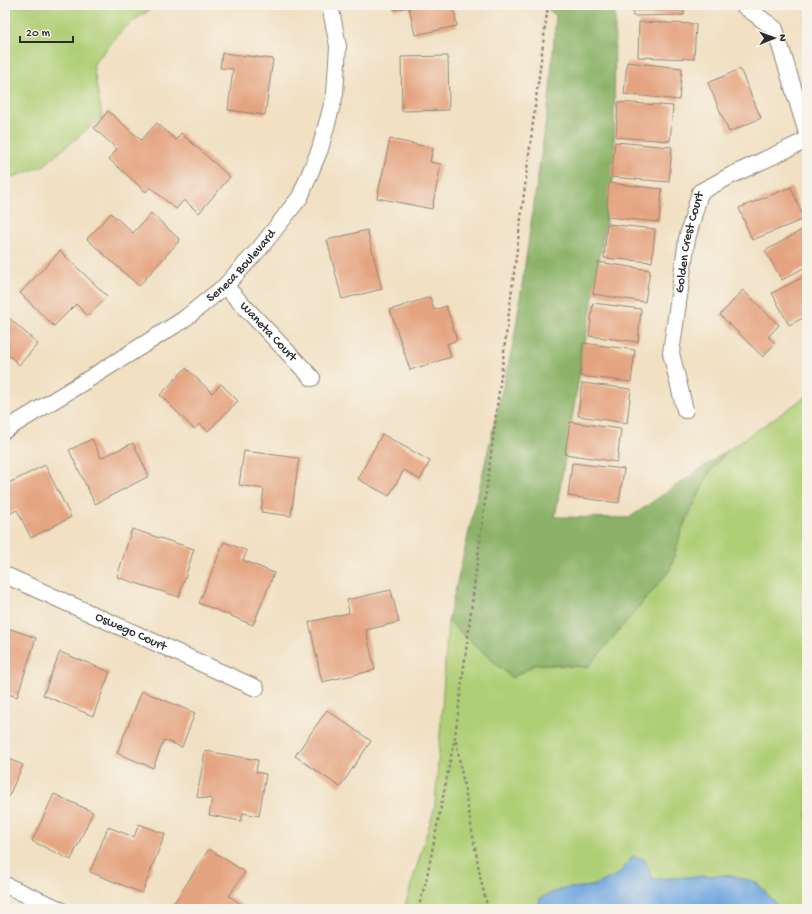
<svg xmlns="http://www.w3.org/2000/svg" width="812" height="914" font-family="'Gochi Hand',sans-serif">
	<rect width="100%" height="100%" fill="#f7f3e8"/>
	<filter id="ink" filterUnits="userSpaceOnUse"><feTurbulence type="fractalNoise" baseFrequency=".025" numOctaves="2"/><feDisplacementMap in="SourceGraphic" scale="8" xChannelSelector="R" yChannelSelector="G"/><feConvolveMatrix kernelMatrix="1 2 1 2 8 2 1 2 1" color-interpolation-filters="sRGB"/></filter>
	<filter id="wash" filterUnits="userSpaceOnUse"><feTurbulence type="fractalNoise" baseFrequency=".012" numOctaves="4" result="noise"/><feDisplacementMap in="SourceGraphic" scale="16" xChannelSelector="R" yChannelSelector="G"/><feGaussianBlur stdDeviation="0.9" result="paint"/><feColorMatrix in="noise" values="0 0 0 0 0 0 0 0 0 0 0 0 0 0 0 0 0 1.4 0 .05"/><feComposite in="paint" operator="in"/></filter>
	<g filter="url(#wash)">
		<rect width="100%" height="100%" fill="#f1e0c2"/>
		<g fill="#afcf76" stroke="#6d7d50">
			<path d="M5,5H156L124,28L93,65L102,117L43,166L5,180Z"/>
			<path d="M807,396V909H781L756,882L727,875L653,879L644,859L619,874L593,886L562,889L540,898L538,909H404L435,806L448,621L512,678L536,664L588,667L670,570L682,529L709,473L728,450Z"/>
		</g>
		<path fill="#8bb267" stroke="#5b6e49" d="M544,5H615L614,174L555,517L629,518L728,450L709,473L682,529L670,570L588,667L536,664L512,678L448,621L514,340L549,100L556,16Z"/>
		<path fill="#71a7df" stroke="#4e6985" d="M633,856L644,859L653,879L727,875L756,882L781,909H538L540,898L562,889L593,886L619,874Z"/>
		<g id="blocks">
			<g fill="#e5a481">
				<path d="M393,5H453L457,26L415,35L409,7L394,10Z"/>
				<path d="M633,5H684V15L633,16Z"/>
				<path d="M639,22L696,24L694,59L638,57Z"/>
				<path d="M222,53L273,59L265,115L228,110L233,69L220,68Z"/>
				<path d="M448,56L449,110L402,111L401,57Z"/>
				<path d="M627,62L682,68L679,100L624,94Z"/>
				<path d="M740,69L761,118L729,132L708,83Z"/>
				<path d="M618,102L673,106L670,141L616,137Z"/>
				<path d="M108,111L141,140L157,123L176,140L181,133L230,177L199,213L184,200L176,209L150,187L146,192L109,159L117,149L94,128Z"/>
				<path d="M390,139L433,148L430,162L441,164L432,209L377,198Z"/>
				<path d="M615,142L672,147L669,182L611,177Z"/>
				<path d="M609,183L662,189L659,222L606,217Z"/>
				<path d="M791,187L804,219L752,240L739,208Z"/>
				<path d="M111,213L133,233L151,213L180,240L139,286L87,239Z"/>
				<path d="M607,224L655,229L652,262L604,258Z"/>
				<path d="M807,227V266L782,280L765,251Z"/>
				<path d="M367,230L382,289L342,299L327,240Z"/>
				<path d="M60,251L107,296L88,316L76,304L54,326L20,293Z"/>
				<path d="M598,262L650,270L645,302L593,294Z"/>
				<path d="M807,275V316L789,325L772,293Z"/>
				<path d="M743,290L779,325L768,337L775,343L763,357L720,315Z"/>
				<path d="M430,297L434,310L446,306L457,340L447,344L451,357L410,370L390,310Z"/>
				<path d="M593,303L641,309L638,342L589,336Z"/>
				<path d="M5,314L38,344L19,365L10,356L5,362Z"/>
				<path d="M583,343L635,350L631,382L580,376Z"/>
				<path d="M186,368L212,393L221,384L238,401L208,431L200,424L194,429L160,395Z"/>
				<path d="M582,383L631,389L627,423L578,416Z"/>
				<path d="M570,422L621,429L617,462L565,454Z"/>
				<path d="M382,434L430,461L420,480L404,470L389,496L358,479Z"/>
				<path d="M92,439L101,458L133,443L149,476L95,504L69,450Z"/>
				<path d="M244,451L299,458L291,516L261,512L264,489L239,485Z"/>
				<path d="M572,463L624,469L619,503L568,496Z"/>
				<path d="M45,465L71,517L31,538L17,510L5,516V485Z"/>
				<path d="M132,529L194,549L179,597L117,577Z"/>
				<path d="M224,542L247,551L243,560L274,573L253,625L199,603Z"/>
				<path d="M391,590L399,622L366,630L375,670L322,682L309,622L349,613L347,600Z"/>
				<path d="M5,627L36,638L17,697L5,693Z"/>
				<path d="M60,652L110,672L93,716L43,695Z"/>
				<path d="M142,691L195,713L182,747L164,740L153,768L117,753Z"/>
				<path d="M327,710L371,741L340,787L295,756Z"/>
				<path d="M205,751L258,760L256,772L266,774L259,816L243,813L241,821L209,815L212,799L197,797Z"/>
				<path d="M5,757L23,765L5,804Z"/>
				<path d="M54,794L93,812L71,860L32,841Z"/>
				<path d="M139,824L165,834L142,893L90,872L108,827L134,837Z"/>
				<path d="M209,849L245,872L229,896L242,905L240,909H173L171,908Z"/>
			</g>
		</g>
	</g>
	<g filter="url(#ink)">
		<use href="#blocks" fill-opacity="0" stroke="#8e8676" stroke-width="1"/>
		<g fill="none" stroke-linecap="round" stroke-linejoin="round">
			<defs>
				<g id="minor">
					<path d="M743,5L775,29L807,133"/>
					<path id="s1" d="M225,286L312,378"/>
					<path id="s2" d="M685,410L671,353L687,239L700,192L730,176L807,140"/>
					<path id="s3" d="M5,430L92,377L183,320L225,286L260,248L300,197L320,149L335,94L338,46L330,5"/>
					<path id="s4" d="M5,575L256,688"/>
					<path d="M5,885L59,909"/>
				</g>
			</defs>
			<use href="#minor" stroke="#8e8676" stroke-width="18"/>
			<g stroke="#8e8676" stroke-width="2.5" stroke-dasharray="3 3" stroke-linecap="butt">
				<path d="M456,741L481,881L488,909"/>
				<path d="M418,909L426,881L455,737L548,5"/>
			</g>
			<use href="#minor" stroke="#fff" stroke-width="16"/>
		</g>
	</g>
	<g text-anchor="middle" dominant-baseline="central" stroke-width="3.5" stroke-linejoin="round" paint-order="stroke">
		<g font-size="13" fill="#2b2b2b" stroke="#f7f3e8">
			<text stroke="none"><textPath href="#s2" startOffset="171">Golden Crest Court</textPath></text>
			<text stroke="none"><textPath href="#s3" startOffset="289">Seneca Boulevard</textPath></text>
			<text stroke="none"><textPath href="#s1" startOffset="63">Waneta Court</textPath></text>
			<text stroke="none"><textPath href="#s4" startOffset="138">Oswego Court</textPath></text>
		</g>
	</g>
	<rect width="812" height="914" fill="none" stroke="#f7f3e8" stroke-width="20"/>
	<g transform="translate(774 38) rotate(89)" stroke="#f7f3e8" stroke-width="3" paint-order="stroke">
	<path d="M0-3L7 15L0 10L-7 15Z" fill="#2b2b2b"/>
	<text y="-6" font-size="11" font-weight="bold" text-anchor="middle" fill="#2b2b2b">N</text>
	</g>
	<path d="M20 36v6h53v-6" fill="none" stroke="#2b2b2b" stroke-width="2"/>
	<text x="26" y="36" font-size="12" fill="#2b2b2b" stroke="#f7f3e8" stroke-width="3" paint-order="stroke">20 m</text>
</svg>
